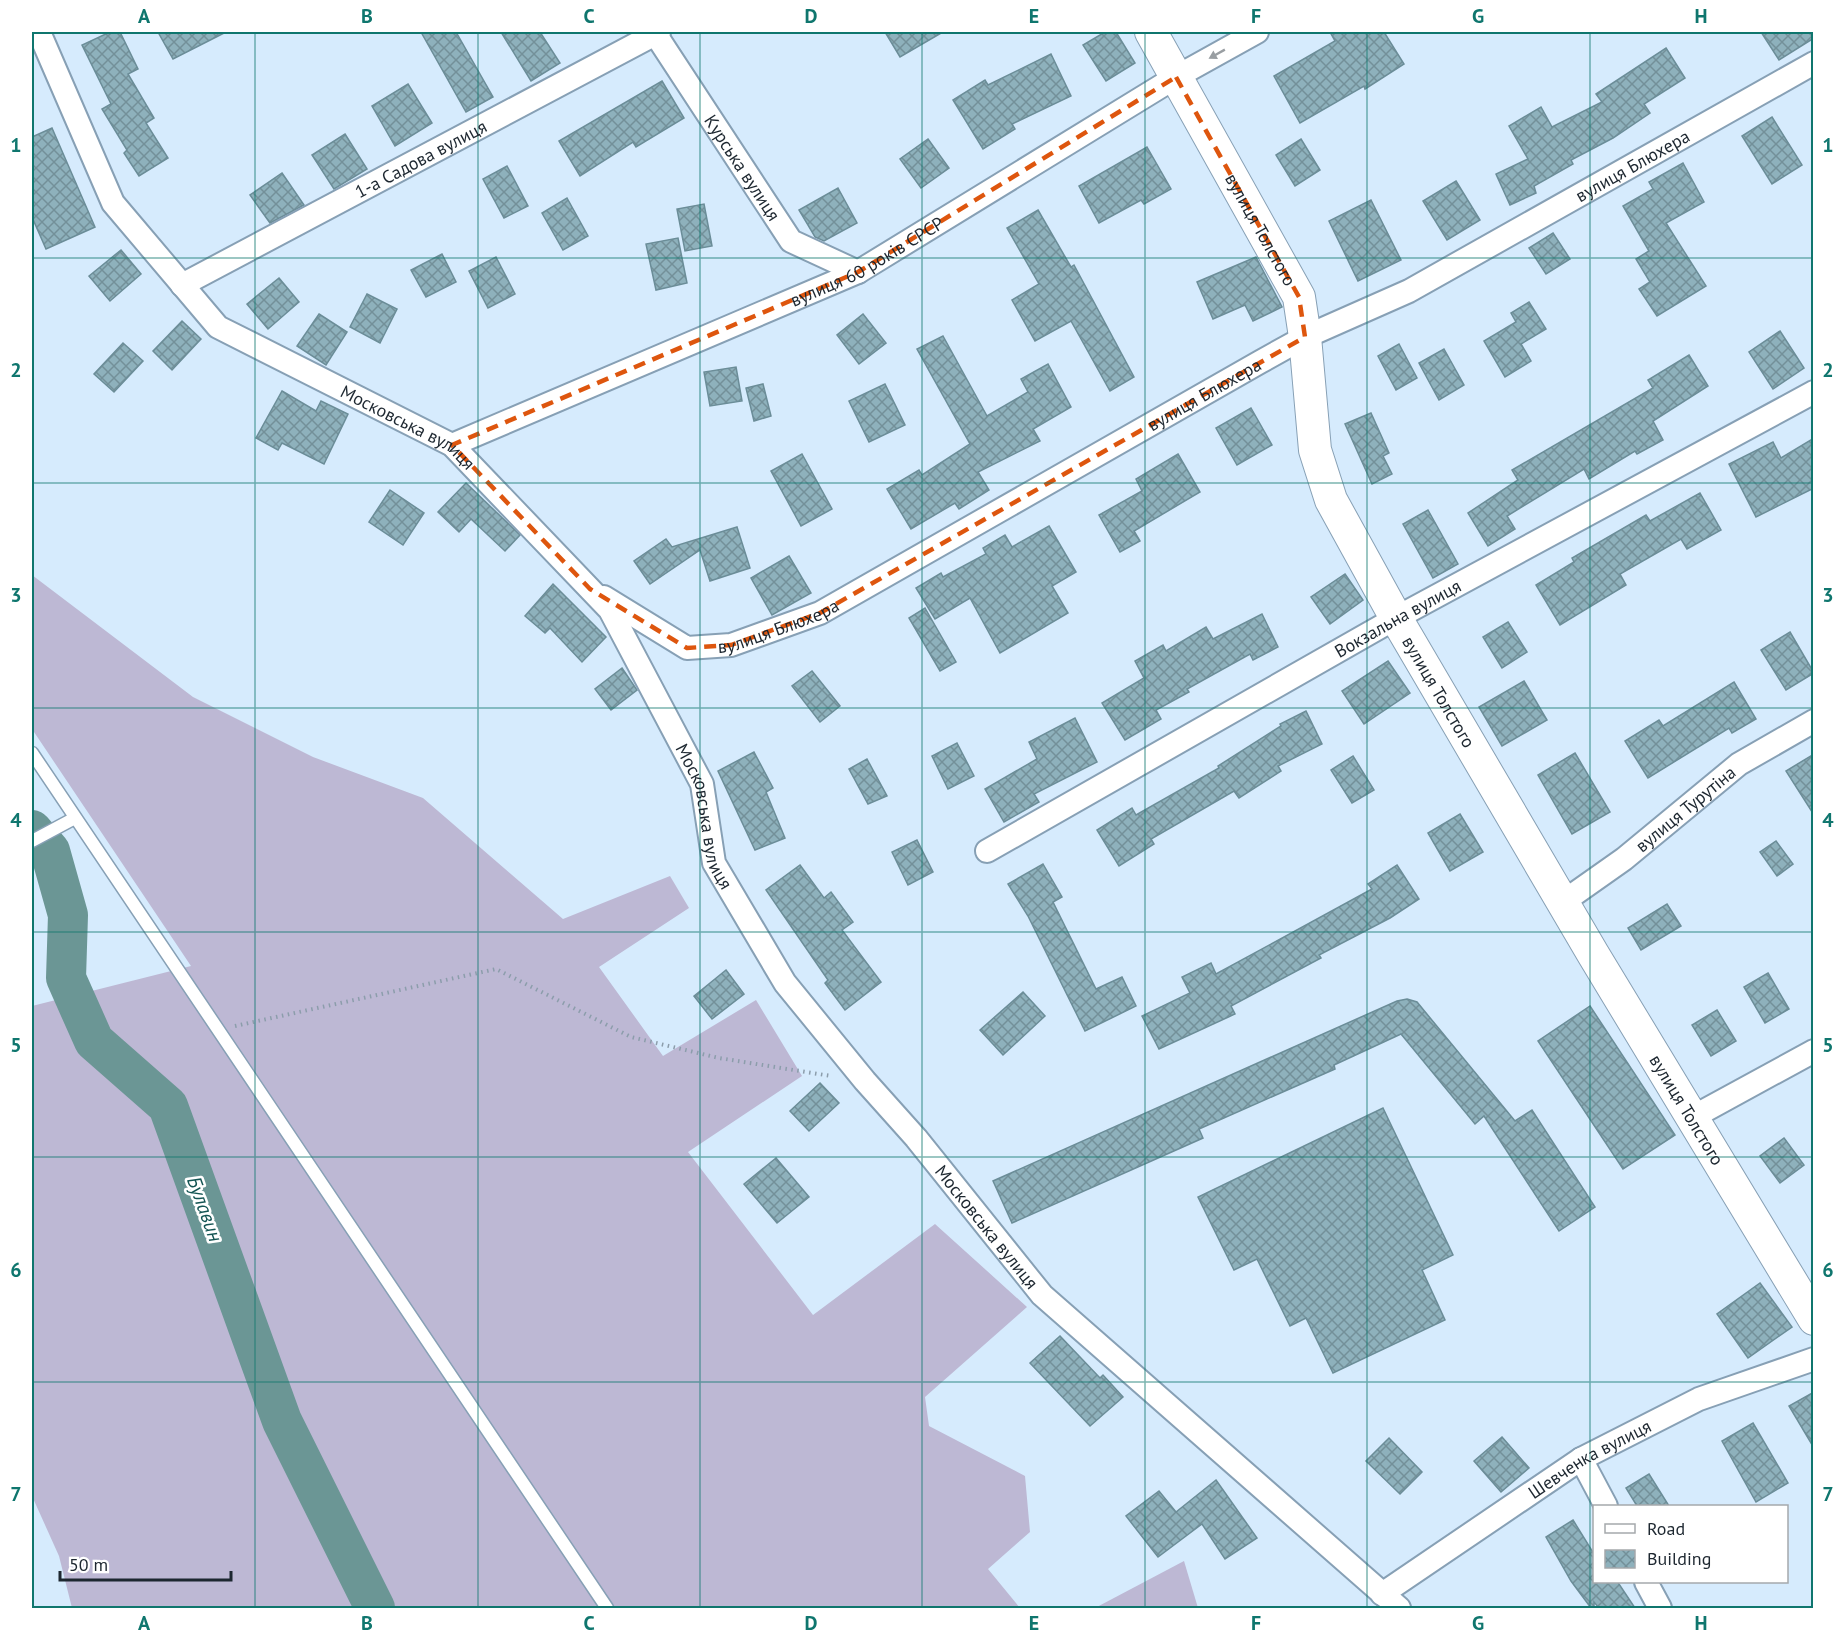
<svg xmlns="http://www.w3.org/2000/svg" width="1845" height="1640" font-family="'PT Sans',sans-serif">
	<defs>
		<pattern id="building-cross-hatch" width="8" height="8" patternUnits="userSpaceOnUse" patternTransform="scale(1.5)"><rect width="8" height="8" fill="#8eb1bc"/><path d="M0 0l8 8M0 8l8-8" fill="none" stroke="#739099"/></pattern>
	</defs>
	<rect width="100%" height="100%" fill="#d6ebfd"/>
	<g fill="#bdb8d4">
		<path d="M32,575L193,697L313,757L423,798L563,919L670,876L689,908L599,967L663,1056L756,1000L802,1076L688,1152L813,1315L935,1224L1027,1307L925,1397L929,1426L1025,1476L1030,1532L988,1569L1020,1608H72L59,1556L32,1496V1006L191,966L32,729Z"/>
		<path d="M1184,1561L1198,1608H1095Z"/>
	</g>
	<g fill="none" stroke-linecap="round" stroke-linejoin="round">
		<path stroke="#6b9695" stroke-width="40" d="M32,830L50,851L68,915L66,978L94,1041L168,1106L282,1421L375,1608"/>
	</g>
	<g fill="url(#building-cross-hatch)" stroke="#6b8d98" stroke-width="1.5">
		<path d="M110,32H120L138,69L128,74L154,118L146,123L168,158L139,176L124,153L127,150L102,109L111,104L82,45Z"/>
		<path d="M158,32H226L173,59Z"/>
		<path d="M421,32H456L493,97L466,112Z"/>
		<path d="M501,32H540L560,63L531,81Z"/>
		<path d="M885,32H943L900,57Z"/>
		<path d="M1105,32H1116L1135,63L1106,81L1083,45Z"/>
		<path d="M1330,32H1384L1404,64L1365,89L1364,86L1300,123L1274,76L1335,41Z"/>
		<path d="M1761,32H1814V38L1779,60Z"/>
		<path d="M1666,48L1685,78L1644,104L1650,113L1613,138L1571,160L1573,164L1534,186L1536,193L1510,205L1496,174L1528,159L1509,126L1541,107L1552,127L1602,102L1596,94Z"/>
		<path d="M1051,54L1071,96L1012,124L1015,129L983,149L953,100L985,80L988,85Z"/>
		<path d="M662,81L684,118L636,147L633,142L580,176L559,141Z"/>
		<path d="M408,84L432,123L395,146L372,106Z"/>
		<path d="M1772,117L1802,165L1772,184L1742,136Z"/>
		<path d="M52,128L95,227L46,249L32,217V137Z"/>
		<path d="M345,134L367,169L334,189L312,155Z"/>
		<path d="M928,139L949,168L921,188L900,159Z"/>
		<path d="M1301,139L1320,170L1295,186L1276,155Z"/>
		<path d="M1147,147L1171,189L1144,204L1141,200L1099,223L1079,186Z"/>
		<path d="M1683,163L1704,202L1666,223L1706,286L1657,316L1639,289L1650,282L1636,259L1649,251L1623,206L1653,189L1649,182Z"/>
		<path d="M507,166L528,206L504,218L483,179Z"/>
		<path d="M282,173L304,205L270,223L250,195Z"/>
		<path d="M1456,181L1480,220L1447,240L1423,201Z"/>
		<path d="M838,188L857,223L824,241L815,237L799,210Z"/>
		<path d="M567,198L588,236L563,250L542,213Z"/>
		<path d="M1371,200L1401,260L1358,281L1329,221Z"/>
		<path d="M704,204L712,246L685,251L677,209Z"/>
		<path d="M1038,210L1071,267L1074,265L1134,377L1110,391L1071,321L1035,341L1012,300L1039,284L1007,228Z"/>
		<path d="M1553,233L1570,259L1546,274L1529,248Z"/>
		<path d="M678,238L687,283L656,290L646,244Z"/>
		<path d="M121,250L141,274L110,301L89,276Z"/>
		<path d="M442,254L456,282L426,297L411,270Z"/>
		<path d="M496,257L515,294L488,308L469,271Z"/>
		<path d="M1256,257L1282,307L1253,321L1245,305L1213,319L1197,282Z"/>
		<path d="M279,278L299,302L268,329L247,304Z"/>
		<path d="M367,294L397,309L380,343L350,327Z"/>
		<path d="M1529,302L1546,329L1521,344L1531,361L1505,377L1484,341L1516,322L1511,313Z"/>
		<path d="M319,314L347,332L326,365L297,346Z"/>
		<path d="M863,314L886,343L859,364L837,335Z"/>
		<path d="M182,321L201,339L172,370L153,351Z"/>
		<path d="M1780,331L1804,368L1773,389L1749,352Z"/>
		<path d="M943,336L987,416L1028,392L1021,379L1048,364L1071,407L1033,429L1040,441L978,472L989,490L959,509L955,503L911,529L887,489L919,470L922,475L970,444L917,349Z"/>
		<path d="M123,343L143,361L114,392L94,374Z"/>
		<path d="M1399,344L1417,378L1396,390L1378,356Z"/>
		<path d="M1444,349L1464,385L1439,400L1419,363Z"/>
		<path d="M1689,355L1708,386L1653,421L1663,440L1637,454L1635,451L1589,479L1584,469L1507,516L1515,529L1488,546L1468,513L1518,480L1512,470L1653,388L1648,380Z"/>
		<path d="M736,367L742,401L710,406L704,372Z"/>
		<path d="M763,384L771,416L754,421L746,388Z"/>
		<path d="M885,384L905,425L869,442L849,401Z"/>
		<path d="M282,391L316,411L321,401L348,414L324,464L282,443L278,450L256,438Z"/>
		<path d="M1251,408L1272,445L1237,465L1216,428Z"/>
		<path d="M1371,413L1389,453L1383,456L1392,474L1372,484L1345,424Z"/>
		<path d="M1814,438V488L1756,517L1729,464L1773,442L1781,458Z"/>
		<path d="M802,454L832,509L801,526L771,471Z"/>
		<path d="M1178,454L1200,492L1134,531L1140,541L1120,552L1099,515L1142,491L1136,479Z"/>
		<path d="M466,483L520,535L505,551L471,519L459,532L438,512Z"/>
		<path d="M390,490L424,513L403,545L369,522Z"/>
		<path d="M1700,493L1721,530L1687,549L1681,539L1620,574L1626,585L1560,625L1536,585L1574,562L1572,558L1646,515L1650,521Z"/>
		<path d="M1428,510L1458,564L1433,578L1403,524Z"/>
		<path d="M1049,526L1076,572L1052,586L1068,613L1000,653L970,598L935,619L916,588L941,573L943,577L986,554L983,548L1005,535L1012,547Z"/>
		<path d="M737,527L750,568L710,581L700,550L650,584L634,561L666,539L672,547Z"/>
		<path d="M789,556L811,593L772,615L751,578Z"/>
		<path d="M1345,574L1363,600L1330,624L1311,597Z"/>
		<path d="M553,584L606,637L582,662L550,628L545,633L525,616Z"/>
		<path d="M925,608L956,662L940,671L909,618Z"/>
		<path d="M1262,614L1278,647L1253,660L1250,654L1187,689L1189,692L1156,710L1161,719L1125,740L1102,703L1144,678L1135,661L1163,645L1166,651L1206,627L1213,639Z"/>
		<path d="M1508,622L1527,652L1502,668L1483,637Z"/>
		<path d="M1790,632L1814,673L1786,690L1761,650Z"/>
		<path d="M1388,661L1410,693L1364,724L1342,691Z"/>
		<path d="M622,668L637,690L611,710L595,689Z"/>
		<path d="M812,671L840,706L820,722L792,686Z"/>
		<path d="M1524,681L1547,720L1502,746L1479,707Z"/>
		<path d="M1734,682L1756,719L1732,733L1729,728L1648,778L1625,741L1659,720L1663,726Z"/>
		<path d="M1306,711L1322,744L1278,766L1281,771L1239,798L1234,791L1151,839L1154,844L1119,866L1097,830L1132,808L1136,815L1219,768L1218,766L1281,726L1280,724Z"/>
		<path d="M1075,718L1097,762L1034,794L1039,802L1004,822L985,789L1037,759L1029,742Z"/>
		<path d="M957,743L974,776L948,789L932,756Z"/>
		<path d="M754,752L773,788L766,792L785,838L755,850L718,771Z"/>
		<path d="M1575,753L1610,812L1572,834L1538,775Z"/>
		<path d="M1814,754V815L1786,771Z"/>
		<path d="M1353,756L1374,790L1352,803L1331,770Z"/>
		<path d="M867,759L887,796L868,804L849,769Z"/>
		<path d="M1460,814L1483,852L1450,871L1428,833Z"/>
		<path d="M917,840L933,872L908,885L892,852Z"/>
		<path d="M1776,841L1793,864L1777,876L1760,852Z"/>
		<path d="M1043,864L1062,897L1053,902L1096,989L1122,977L1136,1006L1085,1031L1028,916L1008,884Z"/>
		<path d="M800,865L824,898L831,892L853,922L842,930L881,982L845,1010L825,983L828,980L766,890Z"/>
		<path d="M1397,865L1419,899L1390,918L1319,955L1321,958L1231,1006L1235,1014L1159,1049L1142,1016L1190,993L1182,977L1211,963L1216,974L1372,889L1368,884Z"/>
		<path d="M1667,904L1681,926L1641,950L1628,928Z"/>
		<path d="M726,970L744,994L712,1019L694,996Z"/>
		<path d="M1768,973L1789,1009L1765,1023L1744,987Z"/>
		<path d="M1023,992L1045,1016L1003,1055L980,1030Z"/>
		<path d="M1407,999L1417,1002L1515,1121L1532,1110L1595,1207L1559,1231L1484,1116L1475,1124L1401,1034L1334,1065L1335,1069L1199,1129L1203,1138L1012,1223L993,1181L1397,1001Z"/>
		<path d="M1590,1006L1675,1135L1623,1169L1538,1041Z"/>
		<path d="M1717,1010L1736,1041L1711,1056L1692,1025Z"/>
		<path d="M820,1083L839,1103L809,1131L790,1111Z"/>
		<path d="M1383,1108L1453,1255L1422,1270L1445,1320L1333,1373L1306,1318L1290,1326L1257,1259L1234,1270L1198,1197Z"/>
		<path d="M1784,1138L1804,1165L1780,1183L1760,1156Z"/>
		<path d="M776,1158L809,1197L777,1223L744,1184Z"/>
		<path d="M1760,1283L1792,1327L1748,1358L1717,1314Z"/>
		<path d="M1060,1336L1100,1378L1103,1375L1123,1397L1090,1426L1030,1363Z"/>
		<path d="M1814,1392V1448L1789,1406Z"/>
		<path d="M1753,1423L1788,1483L1756,1502L1722,1441Z"/>
		<path d="M1502,1437L1529,1468L1501,1492L1474,1461Z"/>
		<path d="M1389,1438L1422,1472L1400,1494L1366,1461Z"/>
		<path d="M1649,1474L1669,1506H1637L1626,1488Z"/>
		<path d="M1216,1480L1257,1538L1225,1559L1202,1524L1158,1557L1126,1516L1159,1491L1176,1512Z"/>
		<path d="M1573,1520L1594,1554V1581H1617L1635,1608H1599L1594,1602V1608H1591L1571,1581L1546,1537Z"/>
	</g>
	<g fill="none" stroke-linecap="round" stroke-linejoin="round">
		<defs>
			<g id="lane">
				<path d="M32,753L607,1608"/>
				<path d="M32,841L75,818"/>
			</g>
			<g id="street">
				<path id="s1" d="M39,32L113,203L218,327L452,445L610,610L702,784L714,863L785,983L865,1081L916,1138L1042,1295L1399,1608"/>
				<path id="s2" d="M654,32L791,241L858,272"/>
				<path id="s3" d="M182,285L659,32"/>
				<path id="s4" d="M452,445L858,272L1176,77L1257,32"/>
				<path id="s5" d="M604,597L687,648L731,645L820,613L1260,362L1305,337L1409,291L1814,63"/>
				<path id="s6" d="M987,851L1396,618L1814,392"/>
				<path id="s7" d="M1563,902L1624,859L1739,764L1814,721"/>
				<path d="M1693,1117L1814,1051"/>
				<path d="M1581,1459L1606,1506"/>
				<path d="M1646,1582L1660,1608"/>
				<path id="s8" d="M1382,1594L1581,1459L1699,1399L1814,1359"/>
			</g>
			<g id="secondary">
				<path id="s9" d="M1151,32L1299,297L1305,337L1315,450L1331,500L1396,618L1593,954L1814,1319"/>
			</g>
		</defs>
		<use href="#lane" stroke="#87a0b5" stroke-width="15"/>
		<use href="#street" stroke="#87a0b5" stroke-width="26"/>
		<use href="#secondary" stroke="#87a0b5" stroke-width="34"/>
		<path stroke="#8c9dab" stroke-width="4" stroke-dasharray="1.5 4.5" stroke-linecap="butt" d="M235,1026L496,969L631,1037L719,1058L831,1076"/>
		<use href="#lane" stroke="#fff" stroke-width="12"/>
		<use href="#street" stroke="#fff" stroke-width="22"/>
		<use href="#secondary" stroke="#fff" stroke-width="32"/>
	</g>
	<defs><path id="oneway-solid" d="M-6-.8H1V-3.2L6.5 0L1 3.2V.8H-6Z" transform="scale(1.5)"/></defs>
	<use fill="#999ea2" href="#oneway-solid" transform="translate(1217 54) rotate(151)"/>
	<path fill="none" stroke="#de560e" stroke-width="4.5" stroke-dasharray="12 8" stroke-linejoin="round" d="M1176,77L1299,297L1305,337L820,613L731,645L687,648L590,589L452,445L858,272Z"/>
	<path fill="none" stroke="#0f766e" stroke-width="1.5" stroke-opacity="0.55" d="M255,32V1608M478,32V1608M700,32V1608M922,32V1608M1145,32V1608M1367,32V1608M1590,32V1608M32,258H1814M32,483H1814M32,708H1814M32,932H1814M32,1157H1814M32,1382H1814"/>
	<g text-anchor="middle" dominant-baseline="central" stroke-width="5" stroke-linejoin="round" paint-order="stroke">
		<g font-size="18" fill="#1d2730" stroke="#fff">
			<text stroke="none"><textPath href="#s3" startOffset="270">1-а Садова вулиця</textPath></text>
			<text stroke="none"><textPath href="#s5" startOffset="1164">вулиця Блюхера</textPath></text>
			<text stroke="none"><textPath href="#s2" startOffset="162">Курська вулиця</textPath></text>
			<text stroke="none"><textPath href="#s9" startOffset="226">вулиця Толстого</textPath></text>
			<text stroke="none"><textPath href="#s4" startOffset="454">вулиця 60 років СРСР</textPath></text>
			<text stroke="none"><textPath href="#s5" startOffset="678">вулиця Блюхера</textPath></text>
			<text stroke="none"><textPath href="#s1" startOffset="564">Московська вулиця</textPath></text>
			<text stroke="none"><textPath href="#s6" startOffset="472">Вокзальна вулиця</textPath></text>
			<text stroke="none"><textPath href="#s5" startOffset="192">вулиця Блюхера</textPath></text>
			<text stroke="none"><textPath href="#s9" startOffset="730">вулиця Толстого</textPath></text>
			<text stroke="none"><textPath href="#s7" startOffset="154">вулиця Турутіна</textPath></text>
			<text stroke="none"><textPath href="#s1" startOffset="1068">Московська вулиця</textPath></text>
			<text stroke="none"><textPath href="#s9" startOffset="1216">вулиця Толстого</textPath></text>
			<text stroke="none"><textPath href="#s1" startOffset="1572">Московська вулиця</textPath></text>
			<text stroke="none"><textPath href="#s8" startOffset="248">Шевченка вулиця</textPath></text>
		</g>
		<g font-size="20" font-style="italic" fill="#145453" stroke="#fff">
			<text transform="translate(205 1209) rotate(70)">Булавин</text>
		</g>
	</g>
	<rect width="1845" height="1640" fill="none" stroke="#ffffff" stroke-width="66"/>
	<rect x="1593" y="1505" width="195" height="78" fill="#ffffff" stroke="#a5a9ac" stroke-width="1.5"/>
	<rect x="1605" y="1524" width="30" height="9" fill="#ffffff" stroke="#a5a9ac" stroke-width="1.5"/>
	<text x="1647" y="1535" font-size="18" fill="#1d2730">Road</text>
	<rect x="1605" y="1550" width="30" height="18" fill="url(#building-cross-hatch)" stroke="#a5a9ac" stroke-width="1.5"/>
	<text x="1647" y="1565" font-size="18" fill="#1d2730">Building</text>
	<path d="M60 1571v9h171v-9" fill="none" stroke="#1d2730" stroke-width="3"/>
	<text x="69" y="1571" font-size="18" fill="#1d2730" stroke="#ffffff" stroke-width="4.5" paint-order="stroke">50 m</text>
	<rect x="33" y="33" width="1779" height="1574" fill="none" stroke="#0f766e" stroke-width="2"/>
	<g font-size="20" text-anchor="middle" font-weight="bold" fill="#0f766e">
		<text x="144" y="23">A</text>
		<text x="367" y="23">B</text>
		<text x="589" y="23">C</text>
		<text x="811" y="23">D</text>
		<text x="1034" y="23">E</text>
		<text x="1256" y="23">F</text>
		<text x="1478" y="23">G</text>
		<text x="1701" y="23">H</text>
		<text x="16" y="152">1</text>
		<text x="1828" y="152">1</text>
		<text x="16" y="377">2</text>
		<text x="1828" y="377">2</text>
		<text x="16" y="602">3</text>
		<text x="1828" y="602">3</text>
		<text x="16" y="827">4</text>
		<text x="1828" y="827">4</text>
		<text x="16" y="1052">5</text>
		<text x="1828" y="1052">5</text>
		<text x="16" y="1277">6</text>
		<text x="1828" y="1277">6</text>
		<text x="16" y="1501">7</text>
		<text x="1828" y="1501">7</text>
		<text x="144" y="1630">A</text>
		<text x="367" y="1630">B</text>
		<text x="589" y="1630">C</text>
		<text x="811" y="1630">D</text>
		<text x="1034" y="1630">E</text>
		<text x="1256" y="1630">F</text>
		<text x="1478" y="1630">G</text>
		<text x="1701" y="1630">H</text>
	</g>
</svg>
